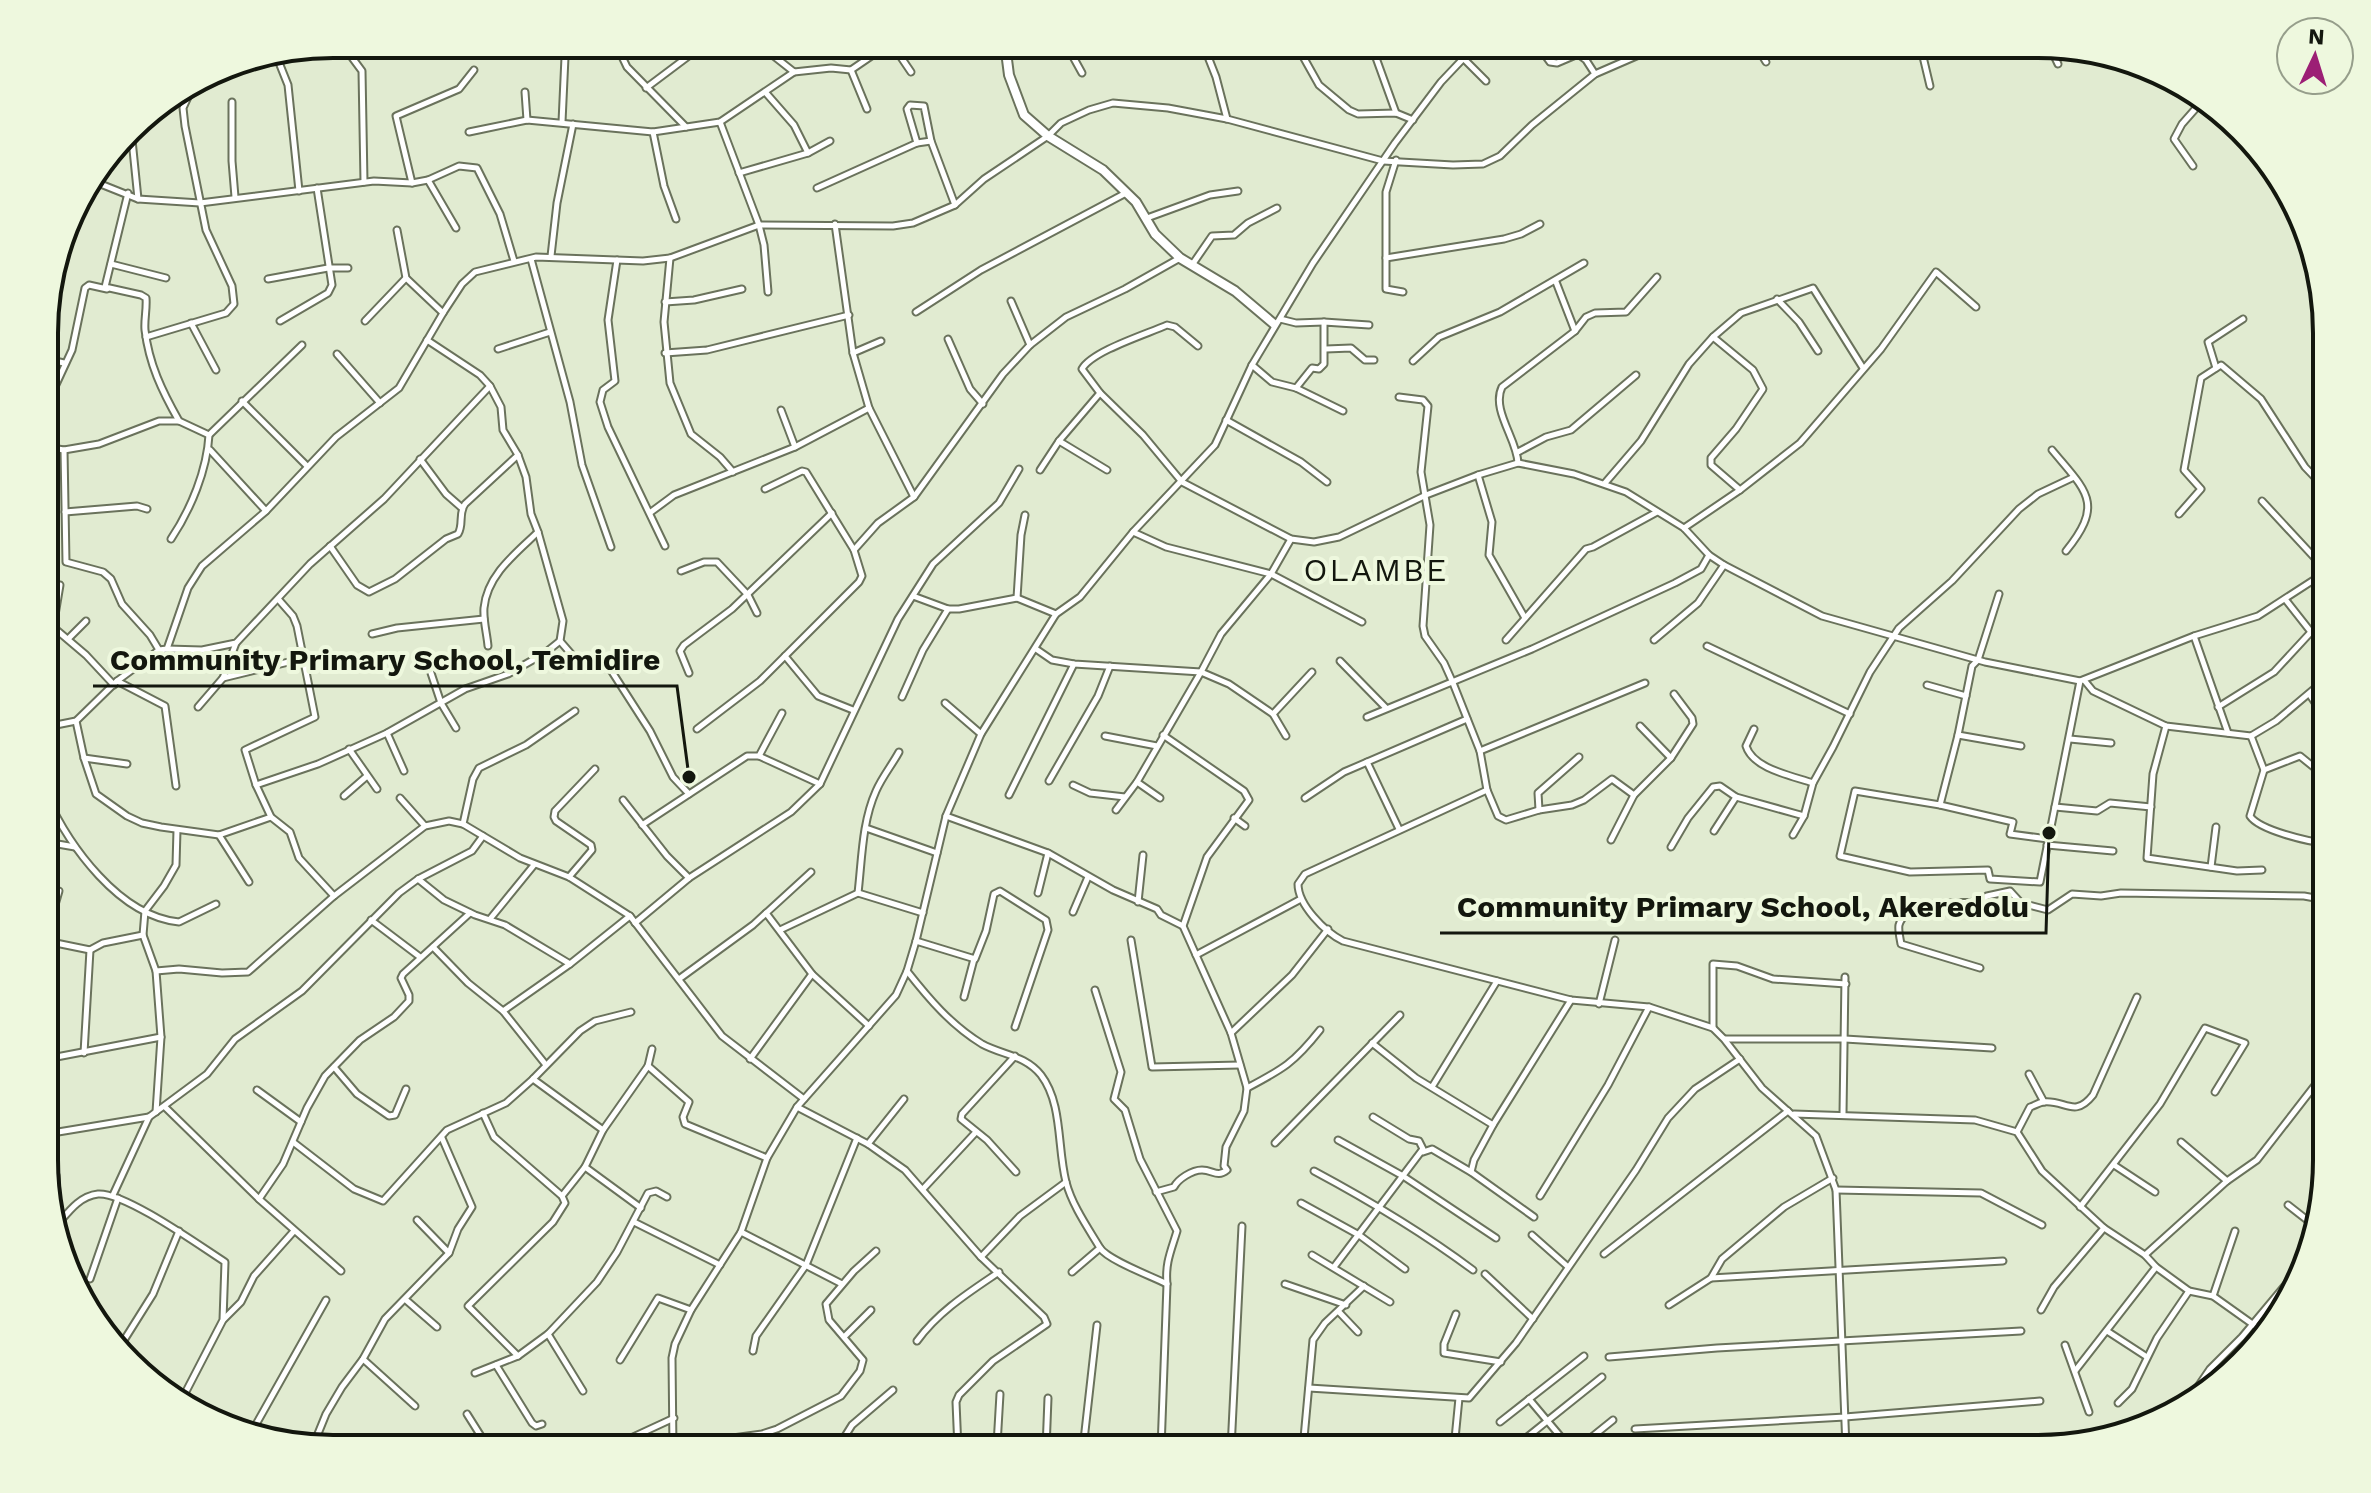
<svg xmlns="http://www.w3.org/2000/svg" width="2371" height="1493" font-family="'Work Sans',sans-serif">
	<rect width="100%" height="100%" fill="#e1ebd1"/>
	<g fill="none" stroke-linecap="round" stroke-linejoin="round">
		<defs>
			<g id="street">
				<path d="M342,44L362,71L364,182"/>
				<path d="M419,44L421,47L428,44"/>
				<path d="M616,44L627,67L686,127"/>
				<path d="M765,44L775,57L794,72L831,68L851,70L889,44"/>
				<path d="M892,44L911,72"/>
				<path d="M983,44H987"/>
				<path d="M1066,44L1082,73"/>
				<path d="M1117,44L1124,53"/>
				<path d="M1203,44L1216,77L1227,119"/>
				<path d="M1296,44L1319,85L1349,110L1358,114L1396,113L1413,120"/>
				<path d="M1371,44L1396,113"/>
				<path d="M1537,44L1550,62L1557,63L1578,54L1586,60L1595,74"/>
				<path d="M1755,44L1766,62"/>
				<path d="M1920,44L1930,86"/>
				<path d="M2049,45L2058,64"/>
				<path d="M276,55L288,85L299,191"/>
				<path d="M1208,55L1263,45"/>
				<path d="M1464,59L1486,81"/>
				<path d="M851,70L867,109"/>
				<path d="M646,88L702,46"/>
				<path d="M525,92L527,120"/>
				<path d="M766,93L794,125L808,153"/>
				<path d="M232,102V161L235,197"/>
				<path d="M562,122L565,57"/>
				<path d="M720,122L759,225L764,245L768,292"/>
				<path d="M131,130L138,199"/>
				<path d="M469,132L527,120L653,132L720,122L794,72"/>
				<path d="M653,132L664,186L676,219"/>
				<path d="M917,143L907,109L910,105L924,106L931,141L955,205"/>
				<path d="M1396,160L1386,192V289L1403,292"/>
				<path d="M2193,166L2174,139L2182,124L2204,99"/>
				<path d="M739,173L808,153L830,141"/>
				<path d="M428,180L456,228"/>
				<path d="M93,181L138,199L200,203L374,181L412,183L428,180L459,166L477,168L500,214L514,261"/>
				<path d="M412,183L396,116L459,89L474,70"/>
				<path d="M817,188L917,143L931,141"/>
				<path d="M128,193L105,287L141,295L146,298C147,309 144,320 145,330C149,364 162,391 179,421"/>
				<path d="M1147,218L1210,195L1238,191"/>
				<path d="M835,224L853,353L869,408L914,497"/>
				<path d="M397,230L406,278L443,313"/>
				<path d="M551,256L557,203L573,124"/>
				<path d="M670,258L664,322L670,383L691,434L720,457L733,472"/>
				<path d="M1386,258L1504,239L1521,234L1540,224"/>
				<path d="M531,259L570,402L582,465L611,547"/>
				<path d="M617,260L608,320L615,381L603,390L600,402L608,427L665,546"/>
				<path d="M111,264L166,278"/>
				<path d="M1192,265L1212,236L1234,235L1248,223L1277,208"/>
				<path d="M56,266L62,269"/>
				<path d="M268,279L328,268H348"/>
				<path d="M1556,282L1575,331"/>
				<path d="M1777,299L1799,322L1818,351"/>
				<path d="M1011,301L1030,345"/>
				<path d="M665,302L694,300L742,289"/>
				<path d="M916,312L981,270L1126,193"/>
				<path d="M1280,319L1296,323L1324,322"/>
				<path d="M280,321L328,293L332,285L317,188"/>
				<path d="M365,321L406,278"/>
				<path d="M191,323L216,370"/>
				<path d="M146,337L226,313L234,304L232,286L206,230L185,126L183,108L194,84"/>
				<path d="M1713,337L1753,370L1763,389L1736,429L1711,458V465L1740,490"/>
				<path d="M948,339L970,389L983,404"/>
				<path d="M427,340L480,375L490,386L501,407L503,430L518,455L526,477L531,514L538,532L563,621L560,641L579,663"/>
				<path d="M1198,346L1175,327L1167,325C1147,334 1092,351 1082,369L1100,393L1143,435L1182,482L1291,539L1314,542L1339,537L1426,495L1478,475L1518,463L1574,474L1626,492L1684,528L1709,555L1724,565L1822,616L1985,662L2080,681L2194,636L2258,616L2326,572"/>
				<path d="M498,349L550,332"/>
				<path d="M1326,349L1351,348L1365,360H1374"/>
				<path d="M665,353L707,350L849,315"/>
				<path d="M853,353L881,341"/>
				<path d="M337,354L380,403"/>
				<path d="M46,359L64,363"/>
				<path d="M1413,361L1439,337L1500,312L1584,263"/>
				<path d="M1252,365L1272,382L1296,388L1343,411"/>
				<path d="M2216,368L2208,342L2243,319"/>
				<path d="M1296,388L1312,368L1319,369L1324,364V322L1369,325"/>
				<path d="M1399,397L1423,400L1428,406L1421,472L1430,525L1423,626L1425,636L1444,663L1453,683L1480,751L1487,790L1498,816L1506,820L1539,810L1572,805L1584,800L1612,779L1634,795"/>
				<path d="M242,401L307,466"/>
				<path d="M46,406L72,350L85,288L89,285L107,289"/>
				<path d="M781,410L795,447"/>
				<path d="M1226,420L1301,462L1327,482"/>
				<path d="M209,435L302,345"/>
				<path d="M1059,441L1107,470"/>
				<path d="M46,447L64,450L99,444L159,421H179L209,435C207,470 191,509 171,539"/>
				<path d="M64,450L66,562L103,572L111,579L122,604L150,635L159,650"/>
				<path d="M210,450L266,511"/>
				<path d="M2052,450C2086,491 2105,503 2066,551"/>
				<path d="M1518,452L1546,437L1571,430L1636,375"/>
				<path d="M420,459L446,494L462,508"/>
				<path d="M1518,463C1517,439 1491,410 1502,387L1575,331L1586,317L1595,313L1626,312L1657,277"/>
				<path d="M1040,470L1059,441L1100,393"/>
				<path d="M1478,475L1492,522L1489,555L1525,618"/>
				<path d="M1605,483L1641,441L1689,364L1713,337L1741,313L1813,288L1863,368"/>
				<path d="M2262,501L2326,570"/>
				<path d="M65,512L137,506L147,509"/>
				<path d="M651,512L674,495L795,447L869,408"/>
				<path d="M2179,514L2201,489L2184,470L2201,378L2221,365L2261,399L2305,467L2326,489"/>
				<path d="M1684,528L1740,490L1800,443L1881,349L1936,272L1976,307"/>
				<path d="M1133,532L1166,547L1271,574L1362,622"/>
				<path d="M330,546L357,585L369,592L395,579L446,539L458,534C464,524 458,514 465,504L518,455"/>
				<path d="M854,550L878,523L914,497L1003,374L1030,345L1066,317L1125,289L1180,258"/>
				<path d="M681,571L704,562H717L748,595L757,613"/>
				<path d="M60,585L53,627L86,655L114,685"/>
				<path d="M913,596L948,609H959L1017,598L1056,614"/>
				<path d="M1017,598L1021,535L1025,515"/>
				<path d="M2285,599L2311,632L2326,644"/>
				<path d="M279,600L293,616L297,626L315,717L245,750L256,785L271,817L290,832L299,858L334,896"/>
				<path d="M372,634L397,628L484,619"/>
				<path d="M2194,636L2228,733"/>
				<path d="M68,639L86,621"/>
				<path d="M1506,640L1586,549L1593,547L1657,512"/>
				<path d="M1654,640L1698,603L1724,565"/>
				<path d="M488,646C487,634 483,620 484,608C487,575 516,553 538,532"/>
				<path d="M1707,646L1850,714"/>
				<path d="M167,649L202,650L236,643L310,564L384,499L490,386"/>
				<path d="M1036,649L1052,660L1074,664L1201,672L1229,684L1273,714L1286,736"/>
				<path d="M785,656L818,696L853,710"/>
				<path d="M1340,661L1386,708"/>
				<path d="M607,664L650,731L673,777L689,794"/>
				<path d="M429,667L441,703L456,728"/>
				<path d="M689,673L680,651L684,645L732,609L832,513"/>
				<path d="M223,678L305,658"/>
				<path d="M2084,680L2093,691L2166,726L2251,736L2276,721L2326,679"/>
				<path d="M117,681L165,706L176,786"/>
				<path d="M1927,685L1966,696"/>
				<path d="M2310,695L2326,719"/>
				<path d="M902,697L923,650L948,609"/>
				<path d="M945,703L981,734"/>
				<path d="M198,707L223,678L236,643"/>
				<path d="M2218,707L2274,672L2311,632"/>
				<path d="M1273,714L1312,672"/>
				<path d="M1367,717L1532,649L1675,583L1701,569L1709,555"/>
				<path d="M76,721L84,758L96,794L127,816L142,823L161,827L219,835L271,817"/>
				<path d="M1640,726L1671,758"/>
				<path d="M2166,726L2153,774L2147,858L2237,871L2262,870"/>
				<path d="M46,727L76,721L117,681L159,650L167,649L188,588L202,566L266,511L336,437L399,388L443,313L462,284L475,272L536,257L643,261L670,258L759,225L893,226L913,223L955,205L984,179L1048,136L1061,123L1089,110L1113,103L1168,108L1227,119L1383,161L1453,165L1483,164L1500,156L1532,125L1595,74L1641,54L1655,44"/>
				<path d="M697,729L760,681L859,582L862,576L854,550L806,472L802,471L765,489"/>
				<path d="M1754,729L1746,746C1753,769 1793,776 1813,783"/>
				<path d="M387,733L404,771"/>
				<path d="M1958,735L2021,746"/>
				<path d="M1105,736L1157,746"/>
				<path d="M2251,736L2264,770L2250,816C2259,830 2309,842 2326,843"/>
				<path d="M2070,739L2111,743"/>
				<path d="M349,749L377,789"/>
				<path d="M1480,751L1645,683"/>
				<path d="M759,756L820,784"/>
				<path d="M84,758L127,764"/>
				<path d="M1367,762L1399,829"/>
				<path d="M2264,770L2300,756L2326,777"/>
				<path d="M1049,781L1098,696L1110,666"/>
				<path d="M1137,782L1160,798"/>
				<path d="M256,785L318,764L387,733L465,689L508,674L545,653L560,641"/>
				<path d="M1073,785L1090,793L1125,797"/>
				<path d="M1487,790L1305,874L1298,884C1298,905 1325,932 1343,941L1571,1000L1649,1007L1713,1028L1724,1039L1762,1088L1816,1136L1836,1190L1846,1448"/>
				<path d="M46,795C69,846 119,916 179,922L216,904"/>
				<path d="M1009,795L1074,664"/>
				<path d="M344,796L367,776"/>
				<path d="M400,798L425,826"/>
				<path d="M1305,798L1344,772L1467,719"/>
				<path d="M623,800L667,856L689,878"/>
				<path d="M1940,805L1958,735L1972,666L1978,660L1999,594"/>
				<path d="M2055,807L2097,811L2110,803L2151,807"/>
				<path d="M1116,810L1137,782L1201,672L1221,634L1271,574L1291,539"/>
				<path d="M1539,810L1538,793L1579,757"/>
				<path d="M946,816L1048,853L1113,890L1157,909L1161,915L1183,926"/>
				<path d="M1234,818L1245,826"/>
				<path d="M463,824L473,779L479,768L526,745L575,711"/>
				<path d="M642,825L747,756H759L782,713"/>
				<path d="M866,828L937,853"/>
				<path d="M1714,831L1736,797"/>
				<path d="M219,835L249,882"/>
				<path d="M1793,835L1804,816L1813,783L1833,747L1870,672L1899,628L1952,581L2019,509L2038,494L2074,477"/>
				<path d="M2048,839L2010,834L2013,822L1940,805L1855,791L1840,856L1910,872L1988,870L1990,879L2040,882L2080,681"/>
				<path d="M1611,840L1634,795L1671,758L1693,724L1692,718L1674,694"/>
				<path d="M46,842L75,847"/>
				<path d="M2317,842L2326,804"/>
				<path d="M2047,845L2113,851"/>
				<path d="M1671,847L1688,818L1713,787L1720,786L1736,797L1804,816"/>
				<path d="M2211,867L2216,827"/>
				<path d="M569,877L592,850L591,845L556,821L554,817L555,811L595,769"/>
				<path d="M418,879L444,900L475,915L505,925L570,964"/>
				<path d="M858,893C862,859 862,822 876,791C882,777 892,765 899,752"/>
				<path d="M1038,893L1048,853"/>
				<path d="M1138,902L1143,855"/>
				<path d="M1073,912L1088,877"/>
				<path d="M766,913L812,974L869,1026"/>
				<path d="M490,919L534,865"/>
				<path d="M371,920L420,957"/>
				<path d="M635,923L689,878L791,812L820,784L898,619L933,564L999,503L1019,469"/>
				<path d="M780,930L858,893L923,913"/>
				<path d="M46,936L59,891"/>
				<path d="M1131,940L1152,1067L1240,1065"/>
				<path d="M46,941L90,950L103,943L143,935"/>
				<path d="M916,941L975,959L986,931L994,894L1000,891L1046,920L1048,930L1015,1027"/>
				<path d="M433,947L468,983L503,1011L546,1065"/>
				<path d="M1196,955L1301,899"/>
				<path d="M1980,968L1901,944C1900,938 1898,930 1899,925C1907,898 1957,904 1980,902L1987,896L2010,891L2021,903L2048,910L2072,894L2101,896L2121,893L2304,896L2326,900"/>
				<path d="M156,971L179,969L222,973L248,972L334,896L425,826L449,821L463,824L520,858L569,877L630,916L722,1036L804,1099"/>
				<path d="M907,971C929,999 951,1025 982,1044C1002,1055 1025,1055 1041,1075C1063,1104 1057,1147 1066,1182C1072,1205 1088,1228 1100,1248C1108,1260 1151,1276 1167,1284"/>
				<path d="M679,979L753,925L811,872"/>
				<path d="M1095,990L1121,1072L1114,1099L1125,1110L1140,1159L1177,1231C1171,1251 1165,1263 1167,1284L1161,1449"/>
				<path d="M964,997L974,959"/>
				<path d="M1599,1004L1615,940"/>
				<path d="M503,1011L570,964L630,916"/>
				<path d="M1713,1028V964L1737,966L1773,979L1846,984"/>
				<path d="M1231,1033L1292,975L1328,929"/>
				<path d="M1725,1039H1845L1992,1048"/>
				<path d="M1372,1043L1416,1078L1493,1125"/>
				<path d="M84,1053L90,950"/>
				<path d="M1015,1056L962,1114L961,1119L987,1140L1016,1172"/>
				<path d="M46,1059L161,1037"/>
				<path d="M750,1059L812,974"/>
				<path d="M648,1066L689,1102L683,1117L685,1124L767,1158"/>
				<path d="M334,1067L357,1094L389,1116L395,1115L406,1089"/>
				<path d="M2029,1074L2044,1102"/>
				<path d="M533,1079L603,1130"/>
				<path d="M1432,1087L1497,981"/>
				<path d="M1247,1088C1283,1069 1294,1063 1320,1030"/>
				<path d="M257,1090L301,1122"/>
				<path d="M165,1107L259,1199L341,1271"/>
				<path d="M797,1107L868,1144L905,1170L981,1257L1044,1317L1047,1324L993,1361L959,1395L956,1402L958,1449"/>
				<path d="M156,1112L161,1037L156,971L143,935L145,911L164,886L176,865L177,830"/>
				<path d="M483,1113L494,1137L562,1196L565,1203L553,1222L468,1306L518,1356"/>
				<path d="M1794,1114L1975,1120L2017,1132L2042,1171L2104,1228L2145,1255L2156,1267L2189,1291L2213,1296L2265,1333"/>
				<path d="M1843,1114L1845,977"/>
				<path d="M2017,1132L2030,1107C2034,1106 2038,1103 2043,1102C2065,1099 2074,1119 2093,1095L2137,997"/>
				<path d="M46,1134L149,1117"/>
				<path d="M1338,1140L1403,1176L1496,1238"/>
				<path d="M293,1142L354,1189L383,1201L447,1130L506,1103L533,1079L580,1031L595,1021L631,1012"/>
				<path d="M2181,1142L2227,1181"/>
				<path d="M1275,1143L1400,1015"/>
				<path d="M868,1144L904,1099"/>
				<path d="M1423,1152L1432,1149L1471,1172L1534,1217"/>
				<path d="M2114,1165L2155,1192"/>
				<path d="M585,1167L641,1208"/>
				<path d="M1314,1171C1370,1201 1422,1232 1473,1270"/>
				<path d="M1471,1172L1474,1160L1493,1125L1571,1000"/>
				<path d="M56,1175L58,1223"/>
				<path d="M923,1189L976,1132"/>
				<path d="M1836,1190L1981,1193L2042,1225"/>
				<path d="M1156,1192L1174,1187C1178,1179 1192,1170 1202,1170C1213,1170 1217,1178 1227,1170L1224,1166L1226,1147L1244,1111L1247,1088L1231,1033L1183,926L1207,857L1249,800L1244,791L1163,735"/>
				<path d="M113,1195L149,1117L207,1074L235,1039L302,991L399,893L418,879L472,851L483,836"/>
				<path d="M562,1196L585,1167L603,1130L648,1066L652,1049"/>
				<path d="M1540,1196L1608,1085L1649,1007"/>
				<path d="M259,1199L283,1164L307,1108L325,1076L360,1040L394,1017L409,1001V995L401,978L403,974L470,913"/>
				<path d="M1301,1203L1359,1235L1405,1269"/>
				<path d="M2288,1205L2311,1223"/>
				<path d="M2080,1207L2160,1104L2205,1028L2245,1043L2215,1092"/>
				<path d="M417,1220L449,1253"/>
				<path d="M634,1222L720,1265"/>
				<path d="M58,1232V1224C69,1211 80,1196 98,1194C125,1192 200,1246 225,1262L223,1320L180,1403"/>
				<path d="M741,1232L842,1284"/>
				<path d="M1532,1235L1567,1266"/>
				<path d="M1604,1254L1788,1111"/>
				<path d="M1312,1255L1390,1302"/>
				<path d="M2145,1255L2227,1181L2257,1160L2326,1071"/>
				<path d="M981,1257L1020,1216L1066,1182"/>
				<path d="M1334,1267L1423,1149L1419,1141L1409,1139L1373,1117"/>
				<path d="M1072,1272L1100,1248"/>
				<path d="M1485,1274L1533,1319"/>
				<path d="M1711,1278L2003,1261"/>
				<path d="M90,1279L118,1198"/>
				<path d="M1285,1284L1346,1305"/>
				<path d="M2213,1296L2235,1231"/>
				<path d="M406,1300L437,1327"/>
				<path d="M1669,1305L1711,1278L1722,1259L1784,1207L1833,1178"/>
				<path d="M2041,1310L2054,1287L2104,1228"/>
				<path d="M1339,1312L1358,1332"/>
				<path d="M1456,1314L1444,1344V1353L1501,1362"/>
				<path d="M224,1319L241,1302L254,1276L294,1231"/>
				<path d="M2107,1331L2147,1357"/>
				<path d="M548,1334L583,1391"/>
				<path d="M845,1336L871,1310"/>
				<path d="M917,1341C939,1311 968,1293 999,1272"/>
				<path d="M121,1345L153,1294L179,1231"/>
				<path d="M2065,1345L2089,1412"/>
				<path d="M753,1351L756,1336L806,1265L857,1138"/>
				<path d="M1609,1357L1717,1348L2021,1331"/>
				<path d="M363,1359L415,1406"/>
				<path d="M620,1360L658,1298L691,1310"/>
				<path d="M496,1365L532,1423L536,1426L542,1424"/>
				<path d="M2075,1371L2156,1267"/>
				<path d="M475,1373L518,1356L548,1334L597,1282L617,1252L648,1193L656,1191L667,1197"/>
				<path d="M1309,1388L1469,1398L1516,1343L1636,1170L1668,1118L1695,1089L1740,1059"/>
				<path d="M1529,1399L1571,1449"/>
				<path d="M2118,1403L2132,1389L2157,1338L2189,1291"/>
				<path d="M2182,1410L2210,1369L2242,1337L2293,1276"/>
				<path d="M467,1414L489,1449"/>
				<path d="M1500,1422L1584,1356"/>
				<path d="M1635,1429L1845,1417L2040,1401"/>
				<path d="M250,1435L326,1300"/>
				<path d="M997,1445L1000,1394"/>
				<path d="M313,1446L326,1414L342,1387L363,1359L385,1319L449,1253L458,1229L472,1207L442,1138"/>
				<path d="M674,1446L762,1434L777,1429L841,1396L860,1371L863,1360L829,1320L826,1304L854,1271L876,1251"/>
				<path d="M1516,1446L1602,1377"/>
				<path d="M617,1449L633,1437L674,1418"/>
				<path d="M673,1449L672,1358L675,1344L691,1310L741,1232L767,1158L797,1107L896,995L907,971L916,941L946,816L981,734L1056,614L1080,597L1133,532L1215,445L1252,365L1313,263L1395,143L1441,82L1477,44"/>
				<path d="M837,1449L852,1425L893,1390"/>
				<path d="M957,1449L997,1445L1046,1449"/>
				<path d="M1046,1449L1048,1398"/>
				<path d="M1083,1449L1097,1325"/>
				<path d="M1231,1449L1242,1226"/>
				<path d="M1303,1449L1313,1340L1325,1323L1364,1286"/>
				<path d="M1454,1449L1459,1398"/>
				<path d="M1577,1449L1613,1420"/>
			</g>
			<path id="secondary" d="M1005,44L1009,75L1024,115L1048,136L1103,170L1136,202L1155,234L1180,258L1235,291L1274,324"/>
		</defs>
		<use href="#street" stroke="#6a725c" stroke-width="9"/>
		<use href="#secondary" stroke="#6a725c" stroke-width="12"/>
		<use href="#street" stroke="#fff" stroke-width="5"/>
		<use href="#secondary" stroke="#fff" stroke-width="8"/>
	</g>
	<g text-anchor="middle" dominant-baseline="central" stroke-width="8" stroke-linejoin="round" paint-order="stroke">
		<g font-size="32" letter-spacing="2" fill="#13170e" stroke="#eef8de">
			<text x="1376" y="570">OLAMBE</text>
		</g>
	</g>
	<path d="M0 0H2371V1493H0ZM333 58H2038A275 275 0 0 1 2313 333V1160A275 275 0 0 1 2038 1435H333A275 275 0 0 1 58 1160V333A275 275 0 0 1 333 58Z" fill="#eef8de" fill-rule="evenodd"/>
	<path fill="none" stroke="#13170e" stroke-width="4" d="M333 58H2038A275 275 0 0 1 2313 333V1160A275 275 0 0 1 2038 1435H333A275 275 0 0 1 58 1160V333A275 275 0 0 1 333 58Z"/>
	<path fill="none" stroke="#13170e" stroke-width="3" d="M689 777L677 686H93M2049 833L2046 933H1440"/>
	<g fill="#13170e" stroke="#eef8de" stroke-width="3">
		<circle cx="689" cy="777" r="8"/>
		<circle cx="2049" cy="833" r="8"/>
	</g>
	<g font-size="30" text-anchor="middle" font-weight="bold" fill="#13170e" stroke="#eef8de" stroke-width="8" stroke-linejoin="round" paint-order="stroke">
		<text x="385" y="670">Community Primary School, Temidire</text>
		<text x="1743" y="917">Community Primary School, Akeredolu</text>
	</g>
	<g transform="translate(2315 56) rotate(4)"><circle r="38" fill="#eef8de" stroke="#969e8b" stroke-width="2"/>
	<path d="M0-6L14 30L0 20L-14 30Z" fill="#9c1f75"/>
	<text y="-12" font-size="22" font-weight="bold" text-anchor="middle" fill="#13170e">N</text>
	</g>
</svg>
